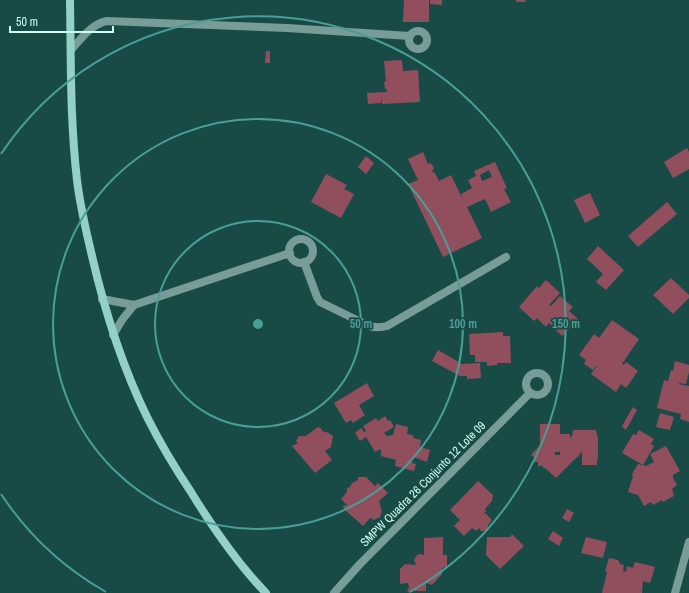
<svg xmlns="http://www.w3.org/2000/svg" width="689" height="593" font-family="'Archivo Narrow',sans-serif">
	<rect width="100%" height="100%" fill="#184b46"/>
	<g fill="#914e5d" fill-rule="evenodd">
		<path d="M404,0H429V22H403Z"/>
		<path d="M430,0H442V5L430,4Z"/>
		<path d="M516,0H526L525,2H516Z"/>
		<path d="M266,51H270V63H265Z"/>
		<path d="M402,60L403,71L418,70L420,102L382,104L381,97V103L368,104L367,93L387,92V89H385L384,82L386,81L384,61Z"/>
		<path d="M687,148L689,152V169L673,178L664,162Z"/>
		<path d="M423,152L428,164L431,163L434,168L432,172L435,173L439,181L451,175L463,200L461,194L472,188L468,180L476,176L474,171L495,162L507,188L504,189L511,202L491,212L485,199L467,207L482,238L443,257L408,184L418,180L408,159ZM489,170L492,177L482,181L480,175Z"/>
		<path d="M366,156L374,163L366,174L358,167Z"/>
		<path d="M326,174L347,185L344,189L354,194L341,218L311,202Z"/>
		<path d="M590,193L600,215L585,223L574,200Z"/>
		<path d="M667,202L677,214L638,247L628,236Z"/>
		<path d="M598,246L624,270L606,290L596,282L603,274L587,259Z"/>
		<path d="M671,278L689,295V298L673,314L653,295Z"/>
		<path d="M546,280L560,293L549,305L551,306L560,296L573,307L569,311L578,319L562,336L549,323L546,327L537,318L534,321L519,307L537,286L539,288Z"/>
		<path d="M612,320L639,339L622,364L624,365L626,362L638,371L626,388L621,384L616,392L591,374L597,366H596L593,370L584,364L586,360L579,355L594,334L599,338Z"/>
		<path d="M503,332V336H510L511,363H497V365L487,366V362H475V355H470L469,334Z"/>
		<path d="M438,350L462,364L480,363L481,378L467,379V376H460L432,361Z"/>
		<path d="M675,361L689,365V372L686,384L679,383V384L689,386V422L680,419L681,414L657,408L664,380L668,381L671,370L673,371Z"/>
		<path d="M367,383L374,396L359,405L365,415L353,423L351,420L346,423L334,403Z"/>
		<path d="M633,407L637,410L626,430L622,426Z"/>
		<path d="M660,413L674,417L670,430L656,427Z"/>
		<path d="M385,416L388,421L390,420L394,427L384,433L387,436L393,435L396,424L408,427L407,434L412,435L414,436L413,438L421,440L420,447L430,450L427,462L413,457L412,463L416,464L414,471L395,466L396,460L381,456V451L380,449L375,452L366,437L360,441L355,433L361,428L364,432L366,431L363,426L376,418L378,421Z"/>
		<path d="M540,424H560V434H570V438L572,436L573,430H596L597,436H598V459H597V465H582V451L578,457L576,458L556,478L545,468H543V466H538V462H534V457L531,455L540,445ZM555,452H560V455H555Z"/>
		<path d="M318,427L321,428L322,431L329,433L333,436L331,447L325,451L332,460L315,473L292,446L298,443L296,441L299,436H306Z"/>
		<path d="M639,430L654,439L651,444L654,446L643,465L622,453L633,434L636,435Z"/>
		<path d="M666,446L680,471L673,475V478L677,485L672,489L674,496L663,502L662,500L653,505L651,502L644,506L638,495L628,492L633,476L632,474L638,464L646,466L654,462L650,454Z"/>
		<path d="M358,477H366L375,486L378,483L388,493L379,501L382,511L380,517L374,520L370,518L363,526L344,509L343,506L347,505L341,499L347,492V488L350,487L352,483L358,480Z"/>
		<path d="M478,481L493,495L492,501L485,509L486,512H484L492,520L488,525V531H481L479,528L476,531L472,528L464,536L454,526L460,520L450,510Z"/>
		<path d="M567,509L574,513L569,522L562,518Z"/>
		<path d="M553,531L563,538L559,546L548,539Z"/>
		<path d="M512,534L524,546L500,569L486,555L487,537H510Z"/>
		<path d="M443,537V555H447V567L442,568V574L432,585L426,583V591H411L410,593L408,592L407,590L409,588L408,583L400,584V569L405,564L416,565L414,560L417,555L420,554L424,555V538Z"/>
		<path d="M586,537L607,542L603,558L581,553Z"/>
		<path d="M609,558L618,560L620,564L624,565L623,571L626,572L627,566L633,568L635,562L655,567L650,583L643,581L642,593H602L607,572L605,571Z"/>
	</g>
	<g fill="none" stroke-linecap="round" stroke-linejoin="round">
		<g stroke="#789c98" stroke-width="8">
			<circle cx="418" cy="40" r="9"/>
			<path d="M71,50C81,39 91,24 107,21L287,28L410,36"/>
			<circle cx="301" cy="251" r="12"/>
			<path d="M304,262L317,297L320,302L367,325C374,328 380,328 387,326L506,257"/>
			<path d="M102,299L134,305L290,253"/>
			<path d="M113,335L122,320L134,305"/>
			<circle cx="537" cy="384" r="11"/>
			<path d="M334,593L360,564L530,393"/>
			<path d="M675,593L689,542"/>
		</g>
		<path stroke="#94cfc8" stroke-width="8" d="M70,0C71,60 70,120 77,180C80,206 86,231 92,256C105,312 122,366 147,417C160,443 175,468 191,492C213,528 237,563 266,593"/>
	</g>
	<g fill="none" stroke="#499e96" stroke-width="2">
		<circle cx="258" cy="324" r="103"/>
		<circle cx="258" cy="324" r="205"/>
		<path d="M106 592A308 308 0 0 1 1 494M1 154A308 308 0 1 1 410 592"/>
	</g>
	<g text-anchor="middle" dominant-baseline="central" stroke-width="3.5" stroke-linejoin="round" paint-order="stroke">
		<g font-size="12" fill="#cffbf5" stroke="#184b46">
			<text transform="translate(423 484) rotate(-45)">SMPW Quadra 26 Conjunto 12 Lote 09</text>
		</g>
	</g>
	<circle cx="258" cy="324" r="6" fill="#499e96" stroke="#184b46" stroke-width="2"/>
	<g font-size="12" text-anchor="middle" font-weight="bold" fill="#499e96" stroke="#184b46" stroke-width="3.5" stroke-linejoin="round" paint-order="stroke">
		<text x="361" y="328">50 m</text>
		<text x="463" y="328">100 m</text>
		<text x="566" y="328">150 m</text>
	</g>
	<path d="M10 26v6h103v-6" fill="none" stroke="#cffbf5" stroke-width="2"/>
	<text x="16" y="26" font-size="12" fill="#cffbf5" stroke="#184b46" stroke-width="3" paint-order="stroke">50 m</text>
</svg>
